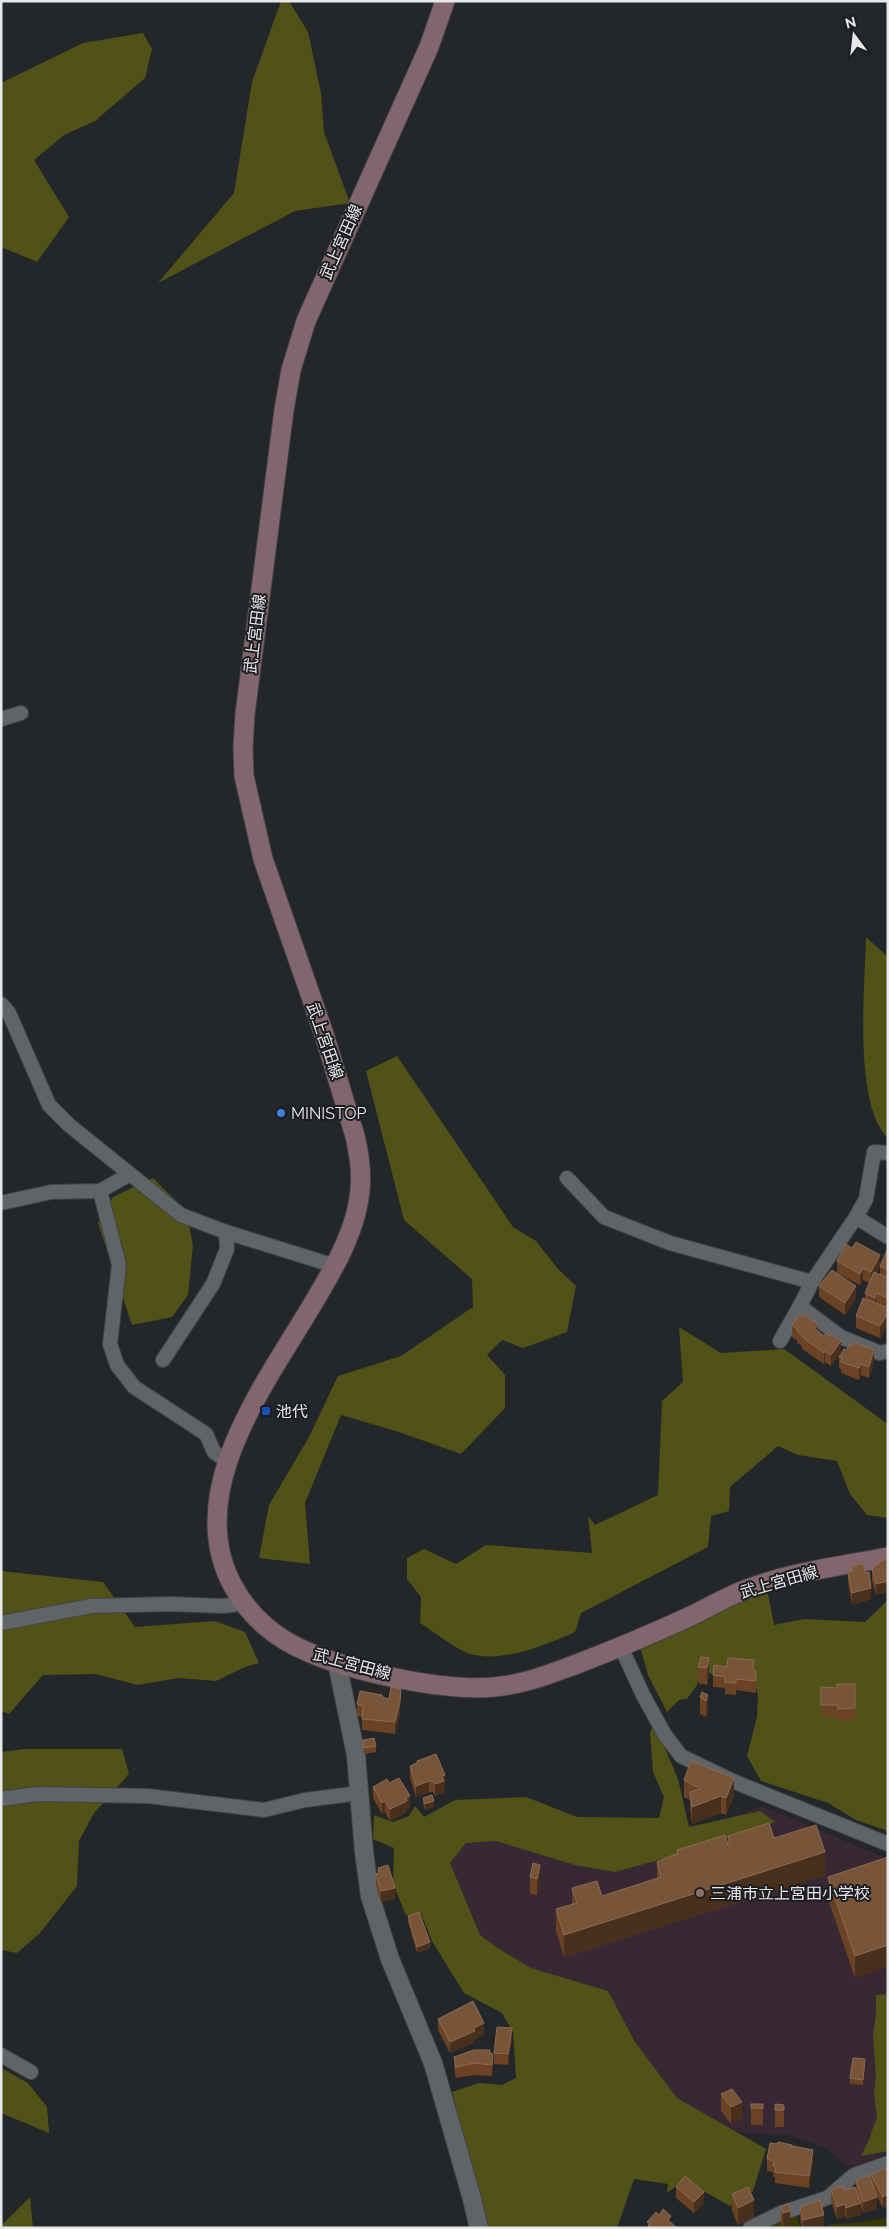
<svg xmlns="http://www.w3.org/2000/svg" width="889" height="2229" font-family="Raleway,'Noto Sans JP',sans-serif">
	<rect width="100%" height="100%" fill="#242729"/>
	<path fill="#382833" d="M762,1806L888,1859V2153L861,2164L847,2166L827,2148L790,2135L746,2133L701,2125L512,2003L435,1859L486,1831L565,1861L714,1824Z"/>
	<g fill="#393a00">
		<path d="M796,2212L800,2228H760Z"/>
		<path d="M886,2218L885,2228H830L831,2224L854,2223Z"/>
	</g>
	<g fill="#505218">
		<path d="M281,1H289L308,32L321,93L324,132L350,203L295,211L158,283L234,193L252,82Z"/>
		<path d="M143,33L152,49L145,78L95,121L64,135L34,160L69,217L37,262L1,247V83L83,43Z"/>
		<path d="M866,937L888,957V1138C853,1105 865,985 866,937Z"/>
		<path d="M397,1056L513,1227L536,1241L558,1269L576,1286L567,1332L523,1348L502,1340L487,1355L505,1375V1408L461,1454L399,1432L341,1415L305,1503L310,1564L259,1558L269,1505L309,1437L338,1376L401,1356L473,1307L472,1279L404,1220L366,1071Z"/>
		<path d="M153,1178L186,1211L193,1245L188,1295L172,1317L132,1325L98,1223L113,1197Z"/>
		<path d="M679,1327L721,1353L784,1349L885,1422L888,1426V1518L867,1515L850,1494L837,1461L798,1455L778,1446L730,1487L729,1511L711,1516L708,1547L581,1613L575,1632C546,1645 502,1663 470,1654C457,1650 433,1631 420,1623L421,1597L407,1579V1558L424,1549L456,1564L486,1545L592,1553L588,1516L595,1525L658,1495L662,1401L683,1382Z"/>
		<path d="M1,1571L103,1582L135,1627L215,1621L245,1632L259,1663L245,1667L216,1681L178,1678L138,1685L95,1674L43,1675L9,1714L1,1711Z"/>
		<path d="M767,1589L774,1625L804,1619L865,1622L888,1600V1831L856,1820L828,1803L761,1781L747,1756L757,1717L758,1696L752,1669L713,1674L700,1670L697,1685L687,1699L679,1700L667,1712L648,1675L640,1647Z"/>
		<path d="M656,1727L678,1779L689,1827L760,1811L775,1822L698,1849L615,1872L575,1865L496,1841L466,1843L450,1863L480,1935L499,1949L531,1968L608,1991L635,2042L677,2098L766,2149L753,2191L730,2206L684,2180L667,2193L668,2184L634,2179L617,2228H487L452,2092L479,2083L502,2085L516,2078L513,2032L502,2013L464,1993L432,1941L421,1914L406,1915L393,1884L394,1848L373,1839L374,1815L393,1822L409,1816L415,1806L424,1817L455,1800L526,1797L577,1817L659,1818L664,1797L653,1772L650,1733L652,1728Z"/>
		<path d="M25,1749H122L129,1774L94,1813L79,1841L77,1886L40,1933L17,1953L1,1950V1752Z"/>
		<path d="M888,1994V2151L861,2156L868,2142L877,2117L874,2095L876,2075L873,2035L876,2014V1995Z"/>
		<path d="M1,2068L28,2083L47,2107L49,2133L1,2113Z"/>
		<path d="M30,2197L33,2228H1V2226Z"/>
	</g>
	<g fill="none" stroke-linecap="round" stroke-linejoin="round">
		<defs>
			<g id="minor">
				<path d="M1,719L21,713"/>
				<path d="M1,1004L9,1013L49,1105L69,1125L181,1215L226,1232L227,1249L213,1284L163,1360"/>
				<path d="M888,1153L874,1152L866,1199L856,1217L888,1237"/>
				<path d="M567,1178L604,1217L670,1243L812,1282"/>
				<path d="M100,1191L119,1265L110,1344L117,1365L134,1387L206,1434L214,1452L227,1461"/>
				<path d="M1,1203L51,1192L100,1191L130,1174"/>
				<path d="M856,1217L812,1282L801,1304L802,1308L841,1337L880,1353L888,1351"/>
				<path d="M226,1232L335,1266"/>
				<path d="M780,1341L801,1304"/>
				<path d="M1,1623L91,1606L171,1604L221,1606L233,1605L241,1600"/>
				<path d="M621,1647L643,1695L665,1735L681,1756L735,1782L888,1844"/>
				<path d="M1,1799L37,1794L148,1796L264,1810L305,1800L360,1793"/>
				<path d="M1,2055L31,2072"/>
				<path d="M750,2228L781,2213L827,2198L854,2175L888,2163"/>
			</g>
			<path id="tertiary" d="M337,1663L356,1755L364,1852L370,1896L390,1959L433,2063L471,2195L479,2228"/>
			<path id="secondary" d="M445,1L429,47L306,321L291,370L284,410L245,714L243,747L244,776L263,859L324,1034L355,1136C359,1153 362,1171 360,1190C357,1227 337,1263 318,1295C271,1377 180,1489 233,1586C249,1616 276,1639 308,1652C354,1672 452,1694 502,1686C528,1683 552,1673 577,1664C616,1649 654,1633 693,1615C711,1606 728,1596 747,1589C792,1572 841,1566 888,1557"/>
		</defs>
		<use href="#minor" stroke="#424446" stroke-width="16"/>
		<use href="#tertiary" stroke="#424446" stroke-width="20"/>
		<use href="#secondary" stroke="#424446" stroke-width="21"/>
		<use href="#minor" stroke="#616467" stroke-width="14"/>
		<use href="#tertiary" stroke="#616467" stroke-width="18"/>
		<use href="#secondary" stroke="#83666d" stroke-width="19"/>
	</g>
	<g fill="#6b4224" fill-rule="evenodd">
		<path d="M888,1248V1324L880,1338L856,1328V1316L865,1299V1293L869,1283L863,1280L860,1285L837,1273V1261L880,1266ZM880,1266V1275L877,1273Z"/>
		<path d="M819,1286L856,1298L845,1315L819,1297Z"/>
		<path d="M792,1325L818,1332L841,1352L831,1366L825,1362L824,1364L802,1349V1346L797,1343V1340L792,1337Z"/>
		<path d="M839,1357L874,1362L869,1378L861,1375L859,1380L841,1373V1369L839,1368Z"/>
		<path d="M888,1559V1592L876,1595L872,1581V1569H874V1566L879,1565V1561Z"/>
		<path d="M852,1566L871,1599L852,1605L848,1583V1572L852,1571Z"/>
		<path d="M709,1658V1675L707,1685L698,1683V1667Z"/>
		<path d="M754,1671H756V1693L736,1690V1695L725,1694V1688L713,1687V1675Z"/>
		<path d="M855,1684V1720H838L837,1717L821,1716V1687L837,1688Z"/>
		<path d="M708,1695V1711L706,1717L700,1714V1697Z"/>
		<path d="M382,1697L400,1714L395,1734L362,1730V1717L357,1716V1704Z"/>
		<path d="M363,1740L376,1746V1752L364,1754Z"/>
		<path d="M417,1761L445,1775L444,1792L435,1796L433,1792H429L416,1797L410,1778V1766L417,1764Z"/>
		<path d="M684,1780L734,1795L726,1815L721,1813L692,1824L690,1809V1800L684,1797Z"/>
		<path d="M389,1783L410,1808L407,1809V1812L390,1821L385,1812L382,1814L373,1798V1787Z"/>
		<path d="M423,1798L434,1807L425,1810L423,1804Z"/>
		<path d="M728,1836L774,1838L825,1875L564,1957L556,1931V1909L572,1904V1888L602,1896L657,1878V1862L677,1854V1850L728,1845Z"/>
		<path d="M888,1857L855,1978L828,1899V1877Z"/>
		<path d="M533,1863L540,1882L537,1895L530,1894V1877Z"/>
		<path d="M378,1868L395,1899L381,1902L376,1885V1874L378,1873Z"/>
		<path d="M408,1916L430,1948L417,1953L408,1922Z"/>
		<path d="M438,2019L484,2034L475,2039V2042L450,2053L438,2030Z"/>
		<path d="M512,2039L508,2065L494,2064V2053Z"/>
		<path d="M490,2053L493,2065L492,2076L474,2075L456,2078L454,2068V2057Z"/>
		<path d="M865,2065L863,2085L850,2084V2078Z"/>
		<path d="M721,2094L742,2119L731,2124L721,2111Z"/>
		<rect x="751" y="2104" width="12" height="21"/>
		<path d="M775,2104L784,2105V2127H775Z"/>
		<path d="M792,2147L813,2162L809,2188L775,2183V2177H773V2172L767,2171V2159Z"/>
		<path d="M888,2173V2206L883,2208L876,2194L877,2209L863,2213L861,2206V2215L846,2219L845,2216L837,2219L831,2201V2190H843L856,2188V2181H871V2175Z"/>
		<path d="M676,2187L704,2203L694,2213L676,2198Z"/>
		<path d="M732,2194L754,2217L738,2225L732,2211Z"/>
		<path d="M781,2206L790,2228H782L781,2223Z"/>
		<path d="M800,2207L824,2227L819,2228H802L800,2218Z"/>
	</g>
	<g fill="#49301d">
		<path d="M880,1255V1266L871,1284V1272Z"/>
		<path d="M863,1268V1280L860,1285V1274Z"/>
		<path d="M856,1286V1298L845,1315V1303Z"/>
		<path d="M876,1293V1305L875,1309V1298Z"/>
		<path d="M888,1313V1324L880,1338V1326Z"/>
		<path d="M818,1324V1336L815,1329Z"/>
		<path d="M841,1341V1352L831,1366V1355Z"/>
		<path d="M874,1350V1362L869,1378V1367Z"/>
		<path d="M825,1351V1362L824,1364V1353Z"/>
		<path d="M861,1364V1375L859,1380V1368Z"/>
		<path d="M888,1581V1592L876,1595V1584Z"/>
		<path d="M871,1588V1599L852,1605V1593Z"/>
		<path d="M709,1658V1675L707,1685V1668Z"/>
		<path d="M401,1689L400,1714L395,1734V1722Z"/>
		<path d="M708,1695V1711L706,1717V1701Z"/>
		<path d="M445,1775L444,1792L435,1796V1784L442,1776Z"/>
		<path d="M734,1778V1795L726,1815V1798Z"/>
		<path d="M429,1781V1792L416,1797V1786Z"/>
		<path d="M410,1796V1808L407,1809V1812L390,1821V1809L406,1798Z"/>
		<path d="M721,1796V1813L692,1824V1807Z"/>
		<path d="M385,1801V1812L382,1814V1803Z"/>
		<path d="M434,1801V1807L425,1810V1804Z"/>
		<path d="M825,1852V1875L564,1957V1935Z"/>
		<path d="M540,1865V1882L537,1895V1879Z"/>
		<path d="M395,1888V1899L381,1902V1891Z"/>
		<path d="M430,1942V1948L417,1953V1947Z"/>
		<path d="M888,1945V1967L855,1978V1956Z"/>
		<path d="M484,2023V2034L475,2039V2042L450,2053V2042Z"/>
		<path d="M512,2028V2039L508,2065V2054Z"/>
		<path d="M493,2054V2065L492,2076V2065Z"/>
		<path d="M742,2102V2119L731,2124V2107Z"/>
		<path d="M813,2150V2162L809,2188V2176Z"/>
		<path d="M704,2192V2203L694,2213V2202Z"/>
		<path d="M888,2194V2206L883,2208V2197Z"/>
		<path d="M877,2197V2209L863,2213V2202Z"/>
		<path d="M754,2200V2217L738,2225V2208Z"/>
		<path d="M861,2203V2215L846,2219V2208Z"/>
		<path d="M845,2204V2216L837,2219V2207Z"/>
		<path d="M790,2211V2228H783V2213Z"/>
		<path d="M824,2215V2227L819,2228H803V2220Z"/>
	</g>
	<g fill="#785439" stroke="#8a6b55">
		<path d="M856,1242L880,1255L871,1272L863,1268L860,1274L837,1261L846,1244L852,1248Z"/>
		<path d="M888,1248V1270L880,1266Z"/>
		<path d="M832,1270L856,1286L845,1303L819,1286Z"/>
		<path d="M874,1272L888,1278V1298L876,1293L875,1298L865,1293Z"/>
		<path d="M863,1298L888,1308V1313L880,1326L856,1316Z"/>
		<path d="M800,1314L804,1317L805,1315L818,1324L815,1329L824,1336L826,1333L829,1336L831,1334L841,1341L831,1355L825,1351L824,1353L802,1337L803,1336L797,1331L798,1330L792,1325Z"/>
		<path d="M854,1342L874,1350L869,1367L861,1364L859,1368L841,1362L842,1358L839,1357L844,1349L847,1350L849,1345L852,1346Z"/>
		<path d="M888,1559V1581L876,1584L872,1569L874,1568V1566L880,1564L879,1561Z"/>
		<path d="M863,1564L865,1573L869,1572L871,1588L852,1593L848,1572L853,1571L852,1566Z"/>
		<path d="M701,1657L709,1658L707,1668L698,1667Z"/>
		<path d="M728,1658L754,1660L753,1670L756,1671V1681L736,1679V1683L725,1682V1677L713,1675L714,1665L727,1667Z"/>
		<path d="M837,1684H855V1708L838,1709L837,1705H821V1687L837,1688Z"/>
		<path d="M391,1687L401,1689L400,1702L395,1722L362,1719L363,1706L357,1704L360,1691L382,1695V1697L389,1699Z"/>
		<path d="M702,1692L708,1695L706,1701L700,1697Z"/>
		<path d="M374,1738L376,1746L364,1748L363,1740Z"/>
		<path d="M436,1754L445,1775L442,1776L444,1781L435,1784L433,1781H429L416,1786L410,1766L417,1763V1761Z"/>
		<path d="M691,1761L734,1778L726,1798L721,1796L692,1807L690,1792L701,1789L684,1780Z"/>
		<path d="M399,1778L410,1796L406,1798L407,1801L390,1809L385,1801L382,1803L373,1787L387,1779L389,1783Z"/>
		<path d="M432,1795L434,1801L425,1804L423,1798Z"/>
		<path d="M769,1823L774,1838L816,1825L825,1852L564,1935L556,1909L577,1903L572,1888L597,1881L602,1896L661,1877L657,1862L678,1853L677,1850L725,1835L728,1845L730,1844L728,1836Z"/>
		<path d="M888,1857V1945L855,1956L828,1877Z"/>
		<path d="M533,1863L540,1865L537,1879L530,1877Z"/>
		<path d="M388,1865L395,1888L381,1891L376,1874L379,1873L378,1868Z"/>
		<path d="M419,1912L430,1942L417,1947L408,1916Z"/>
		<path d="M473,2001L484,2023L474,2028L475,2031L450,2042L438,2019Z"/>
		<path d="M497,2027L512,2028L508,2054L494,2053Z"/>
		<path d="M474,2050H490V2053L493,2054L492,2065L474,2063L456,2067L454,2057Z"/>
		<path d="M853,2058L865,2059L863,2080L850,2078Z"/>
		<path d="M732,2089L742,2102L731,2107L721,2094Z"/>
		<rect x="751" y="2104" width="12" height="4"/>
		<path d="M775,2104L784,2105V2110H775Z"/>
		<path d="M778,2142L792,2145L791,2148L793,2146L813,2150L809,2176L775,2172L776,2166H773L774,2161L767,2159L770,2143L777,2144Z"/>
		<path d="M885,2168L888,2173V2194L883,2197L871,2175Z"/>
		<path d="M869,2175L877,2197L863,2202L856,2181Z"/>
		<path d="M685,2176L704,2192L694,2202L676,2187Z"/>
		<path d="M842,2186L843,2190L855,2187L861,2203L846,2208L845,2204L837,2207L831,2190Z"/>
		<path d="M748,2187L754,2200L738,2208L732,2194Z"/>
		<path d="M820,2200L824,2215L803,2220L800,2207Z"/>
		<path d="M789,2204L790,2211L783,2213L781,2206Z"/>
		<path d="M663,2209L671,2216L668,2220L676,2227L675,2228H648L649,2223L647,2222L656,2212L659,2215Z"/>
	</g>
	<circle fill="#3f7fe0" stroke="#1b1d20" stroke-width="2" cx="281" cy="1113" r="5"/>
	<rect fill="#1a4fb4" stroke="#1b1d20" stroke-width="2" x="261" y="1406" width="10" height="10" rx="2.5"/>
	<circle fill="#8d6e63" stroke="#1b1d20" stroke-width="2" cx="700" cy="1893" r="5"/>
	<g text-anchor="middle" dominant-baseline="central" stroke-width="4" stroke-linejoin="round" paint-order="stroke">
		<g font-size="16" fill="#e6e8e9" stroke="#1b1d20">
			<text transform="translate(341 242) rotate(-66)">武上宮田線</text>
			<text transform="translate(255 634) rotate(-83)">武上宮田線</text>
			<text transform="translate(325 1041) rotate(71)">武上宮田線</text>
			<text transform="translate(779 1582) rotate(-16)">武上宮田線</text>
			<text transform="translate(352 1664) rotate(15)">武上宮田線</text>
		</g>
		<g font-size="16" fill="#e6e8e9" stroke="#1b1d20" text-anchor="start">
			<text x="291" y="1113">MINISTOP</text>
			<text x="276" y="1411">池代</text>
			<text x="710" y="1893">三浦市立上宮田小学校</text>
		</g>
	</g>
	<rect width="889" height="2229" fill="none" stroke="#e6e8e9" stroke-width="5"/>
	<g transform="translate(854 35) rotate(345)" stroke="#1b1d20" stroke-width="4" paint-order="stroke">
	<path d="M0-4L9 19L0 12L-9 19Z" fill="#e6e8e9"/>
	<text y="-8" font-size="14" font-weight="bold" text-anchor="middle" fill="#e6e8e9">N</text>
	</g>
</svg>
